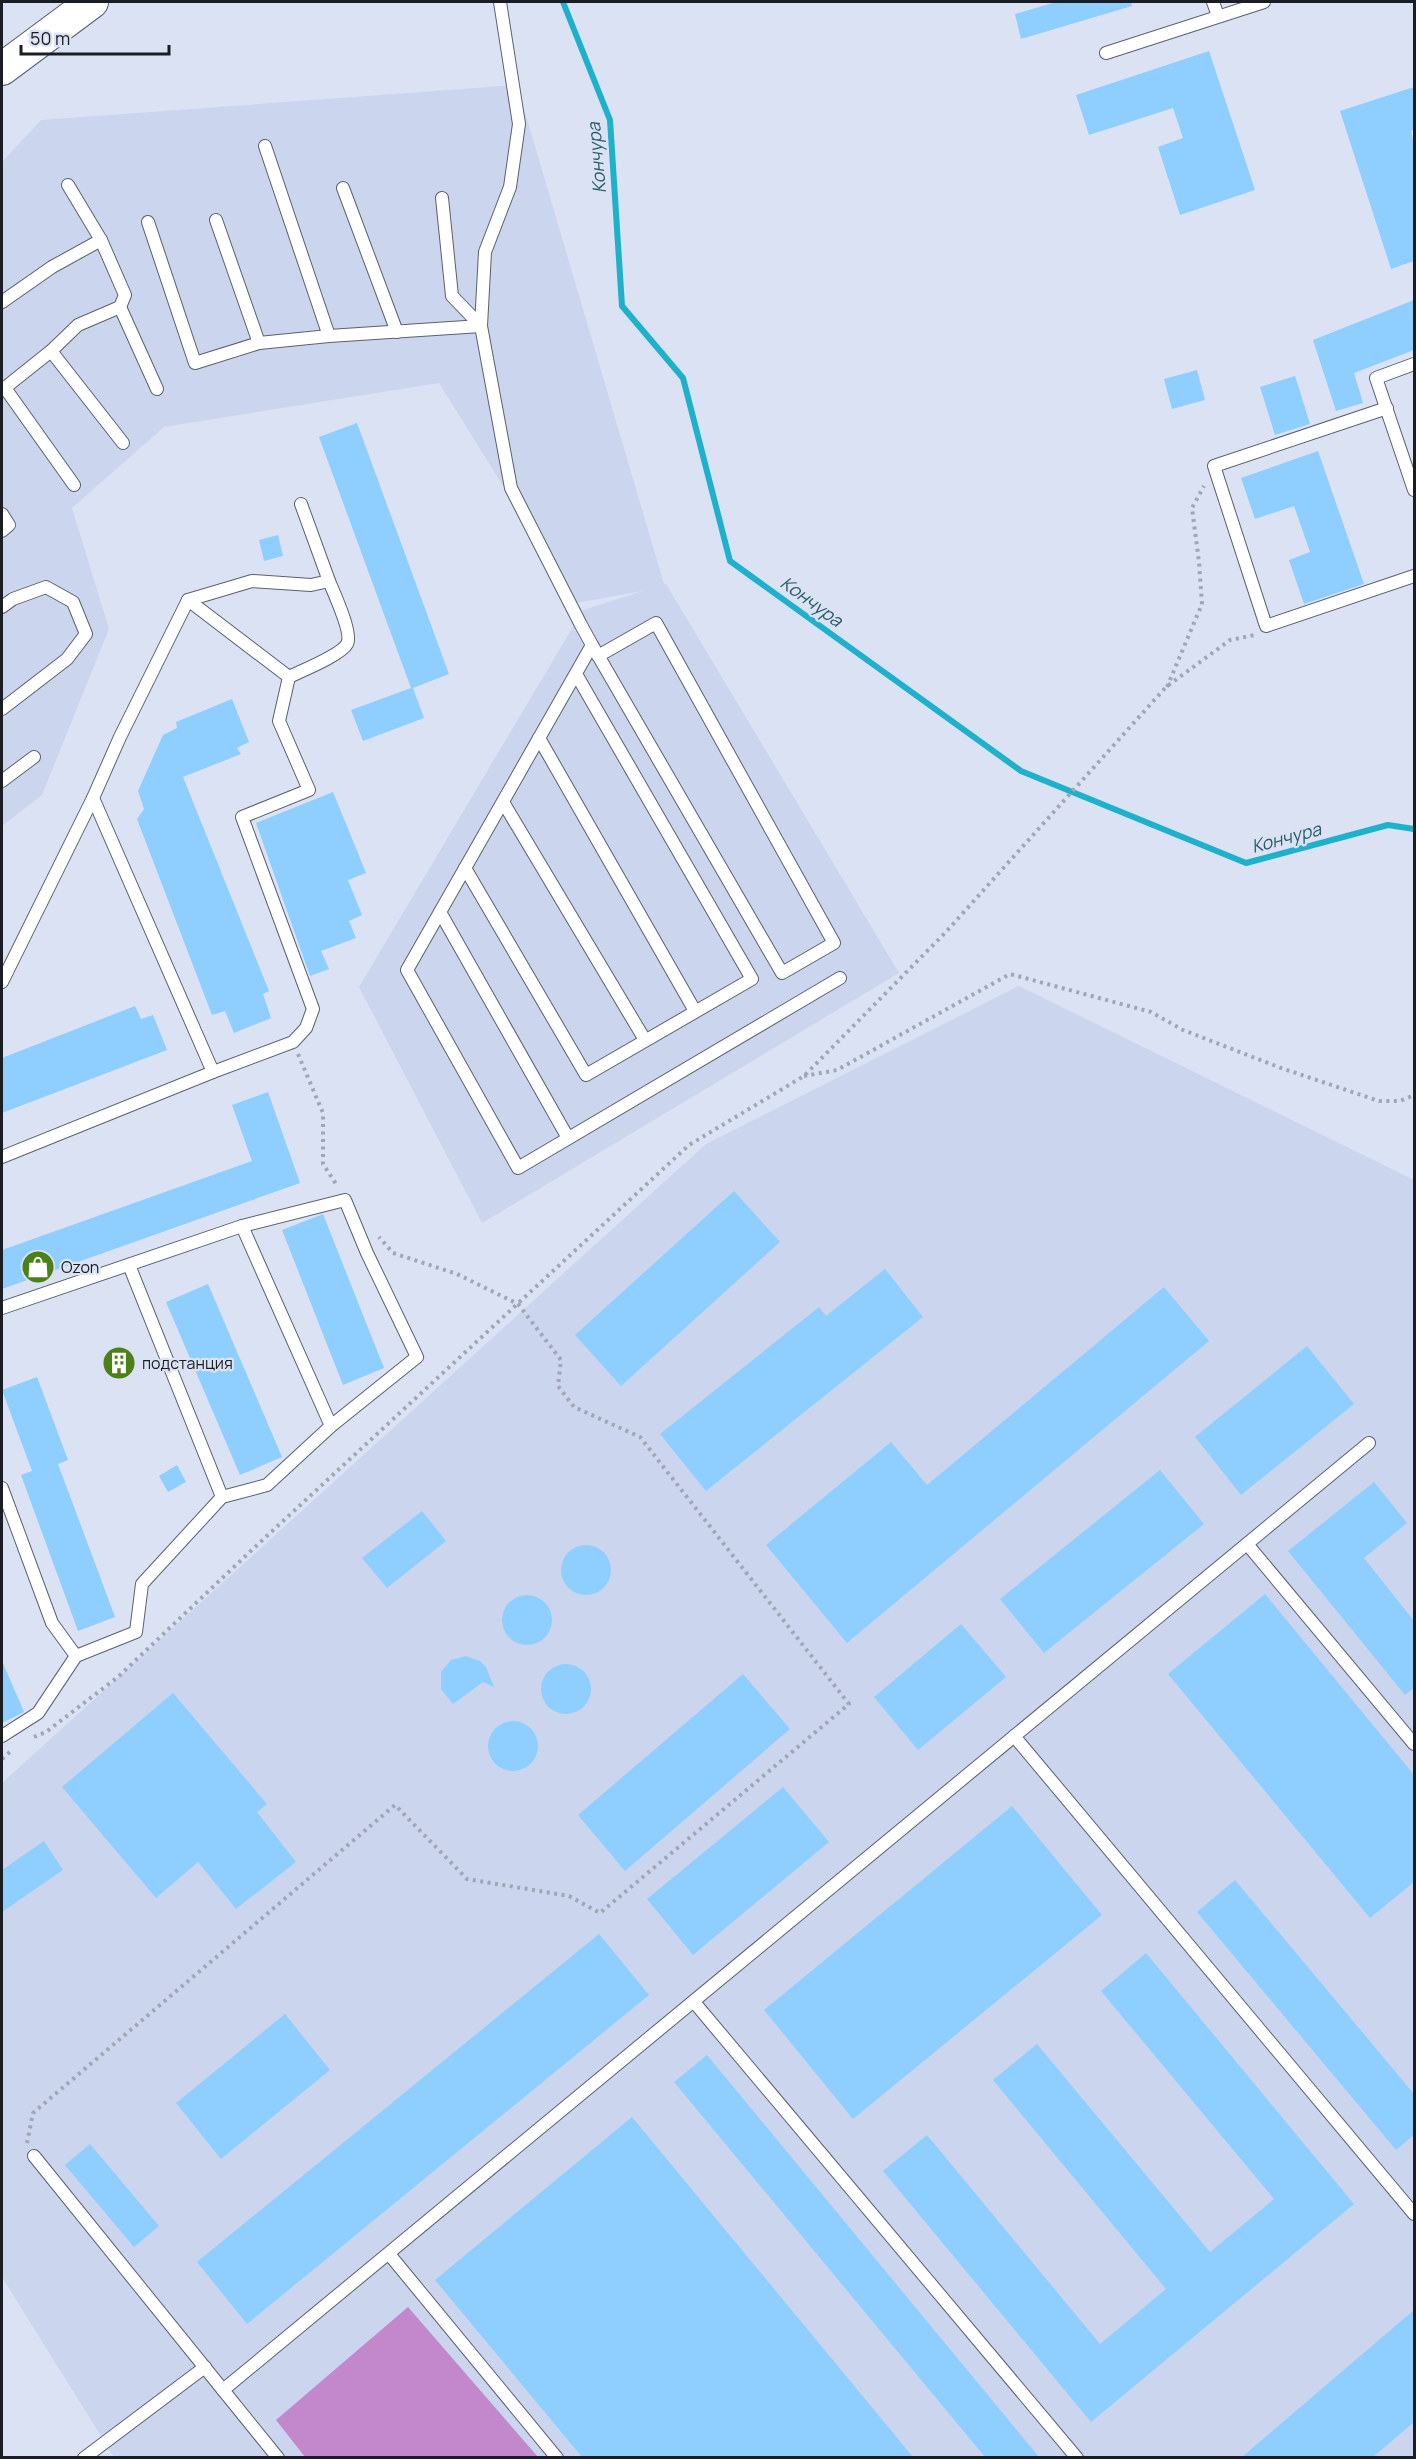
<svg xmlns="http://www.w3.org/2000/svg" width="1416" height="2459" font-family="Manrope,sans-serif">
	<rect width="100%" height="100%" fill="#dbe2f4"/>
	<g fill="#cbd5ee">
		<path d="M517,85L664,584H666L899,973L482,1223L359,987L583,610L643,591L576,603L439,383L164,427L72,508L109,629L42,795L2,826V162L41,120Z"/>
		<path d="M1019,986L1414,1180V2457H114L2,2277V1783L706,1144Z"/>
	</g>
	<path fill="#c387cc" d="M408,2307L538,2457H305L276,2420Z"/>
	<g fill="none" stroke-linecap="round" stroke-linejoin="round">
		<path stroke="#1eb1cc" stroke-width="6" d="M563,2L610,120L622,306L683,378L730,561L1021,771L1246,863L1388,825L1414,829"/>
	</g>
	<g fill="#8ecfff">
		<path d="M1056,2H1131L1132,6L1021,39L1015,14Z"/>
		<path d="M1209,51L1255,190L1180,215L1158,147L1183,138L1173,108L1089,135L1076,95Z"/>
		<path d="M1414,87V130L1411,131L1414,144V261L1391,269L1340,111Z"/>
		<path d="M1414,300V350L1354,373L1363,403L1336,411L1313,340Z"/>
		<path d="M1197,370L1205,400L1172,409L1164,379Z"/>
		<path d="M1295,376L1310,424L1275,435L1260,387Z"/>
		<path d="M357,423L449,674L413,688L424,718L363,741L351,710L411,688L319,437Z"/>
		<path d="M1318,451L1364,584L1304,604L1289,560L1310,552L1294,506L1255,519L1241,478Z"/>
		<path d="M278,535L283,556L264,561L259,540Z"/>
		<path d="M232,699L249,742L237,748L241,754L183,777L269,991L263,994L271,1018L234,1033L225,1011L212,1015L137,819L144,809L138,791L163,735L177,728L176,722Z"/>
		<path d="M333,792L366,873L348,880L362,915L349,921L356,938L321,951L329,969L310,976L256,823Z"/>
		<path d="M135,1006L141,1019L153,1015L167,1050L2,1113V1058Z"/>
		<path d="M268,1092L300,1183L2,1289V1250L252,1161L232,1105Z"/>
		<path d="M734,1191L780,1242L621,1386L575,1335Z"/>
		<path d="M323,1214L384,1368L343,1385L282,1230Z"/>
		<path d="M885,1269L923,1317L706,1491L660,1434L819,1307L826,1316Z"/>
		<path d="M208,1284L282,1457L240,1475L166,1302Z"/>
		<path d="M1164,1287L1209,1341L847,1643L766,1545L891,1442L927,1485Z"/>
		<path d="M1307,1346L1354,1404L1241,1495L1195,1437Z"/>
		<path d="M121,1348L132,1372L117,1378L107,1355Z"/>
		<path d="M37,1377L68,1460L58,1464L115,1617L78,1631L21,1475L32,1471L2,1390Z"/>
		<path d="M177,1465L186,1482L168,1492L159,1476Z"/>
		<path d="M1160,1470L1204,1524L1044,1653L1000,1599Z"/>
		<path d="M1374,1482L1407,1523L1364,1558L1414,1621V1688L1405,1695L1288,1551Z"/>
		<path d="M422,1511L446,1541L387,1588L362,1558Z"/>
		<circle cx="586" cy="1570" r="25"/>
		<path d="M1265,1594L1414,1775V1882L1370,1918L1168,1674Z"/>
		<circle cx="527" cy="1620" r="25"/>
		<path d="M961,1624L1006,1677L918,1750L874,1697Z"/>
		<path d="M466,1656L480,1661L486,1667L494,1687L483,1682L453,1704L441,1689V1672L451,1660Z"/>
		<path d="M2,1661L24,1712L2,1723Z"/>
		<circle cx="566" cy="1689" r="25"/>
		<path d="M743,1674L790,1729L625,1871L578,1815Z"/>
		<path d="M173,1693L267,1804L257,1812L296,1862L236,1909L198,1862L156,1898L62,1787Z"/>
		<circle cx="513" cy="1746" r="25"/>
		<path d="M783,1787L829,1842L693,1955L647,1899Z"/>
		<path d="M1012,1806L1102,1915L853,2119L764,2010Z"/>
		<path d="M44,1841L63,1870L2,1912V1870Z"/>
		<path d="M1235,1880L1414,2094V2135L1396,2150L1197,1912Z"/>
		<path d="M599,1934L649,1995L247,2324L197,2262Z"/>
		<path d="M1146,1953L1354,2204L1091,2422L883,2171L927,2135L1100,2344L1166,2289L993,2080L1037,2044L1210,2252L1274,2199L1101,1991Z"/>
		<path d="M285,2014L330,2070L221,2159L176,2103Z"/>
		<path d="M707,2055L1039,2457H985L674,2082Z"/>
		<path d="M632,2117L913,2457H582L435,2280Z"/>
		<path d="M90,2144L159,2226L134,2247L65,2165Z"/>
		<path d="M1414,2310V2422L1373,2457H1242Z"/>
	</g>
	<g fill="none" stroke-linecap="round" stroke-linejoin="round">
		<defs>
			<g id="lane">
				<path d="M500,2L519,124L510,187L485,252L481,326L511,488L581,625L592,645L782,973L834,943L656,623L598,656"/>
				<path d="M1213,2L1218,16"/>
				<path d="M1106,53L1264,2"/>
				<path d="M265,146L329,336"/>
				<path d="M68,185L101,240"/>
				<path d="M343,188L397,332"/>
				<path d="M442,198L452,296L481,326"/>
				<path d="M216,220L259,343"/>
				<path d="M148,222L195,363L259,343L329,336L481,326"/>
				<path d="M2,302L52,267L101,240L125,295L120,307L78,325L51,351L2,390"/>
				<path d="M120,307L157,389"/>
				<path d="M51,351L123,443"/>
				<path d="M1414,364L1376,378L1414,490"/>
				<path d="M5,388L74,485"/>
				<path d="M1387,408L1214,466L1266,626L1414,576"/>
				<path d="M2,514L9,525L2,531"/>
				<path d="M188,600L289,677L279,721L309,790L242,817L313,1009L306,1028L293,1042L213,1072"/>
				<path d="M2,607L13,599L46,587L73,602L86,634L67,659L2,709"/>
				<path d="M592,645L407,970L518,1168L840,978"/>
				<path d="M289,677C301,671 341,655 347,644C353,634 334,593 329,581"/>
				<path d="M539,738L695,1011"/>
				<path d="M2,781L34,757"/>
				<path d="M503,802L645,1040"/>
				<path d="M465,868L586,1075L752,979L576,674"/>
				<path d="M440,912L568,1138"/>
				<path d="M2,982L93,798"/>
				<path d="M2,1157L213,1072L93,798L120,737L188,600L252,581L311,585L329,581L301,504"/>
				<path d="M242,1226L331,1426"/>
				<path d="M129,1265L222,1497"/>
				<path d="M2,1308L242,1226L345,1200L367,1253L417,1357L331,1426L267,1485L222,1497L142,1584L136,1632L76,1656L52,1623L2,1488"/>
				<path d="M1247,1544L1414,1744"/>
				<path d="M2,1736L38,1713L76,1656"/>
				<path d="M1014,1736L1414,2214"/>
				<path d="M694,2002L1077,2458"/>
				<path d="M34,2156L223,2390"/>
				<path d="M389,2254L557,2458"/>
				<path d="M84,2458L205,2367"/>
				<path d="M278,2458L223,2390L1369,1443"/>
			</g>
			<path id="secondary" d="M2,69L92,2"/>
		</defs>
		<use href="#lane" stroke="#5a606f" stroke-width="14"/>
		<use href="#secondary" stroke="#5a606f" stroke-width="34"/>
		<g stroke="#a0a6b4" stroke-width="4" stroke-dasharray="3 4.5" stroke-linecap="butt">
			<path d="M1167,687L1202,604L1199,562L1192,508L1204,486"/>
			<path d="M298,1054L323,1113V1164L338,1187"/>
			<path d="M804,1076L837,1070L846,1065L1010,974L1151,1012L1183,1030L1281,1068L1379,1101H1400L1412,1096H1414"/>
			<path d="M34,1737L46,1732L118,1677L255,1547L689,1145L804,1076L945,933L1166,687L1230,640L1255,635"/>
			<path d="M2,1759L12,1750"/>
			<path d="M27,2143L33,2113L395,1805L467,1879L569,1896L600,1913L849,1704L640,1437L574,1407L558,1386L561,1360L518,1304L457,1274L393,1253L379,1237"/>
		</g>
		<use href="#lane" stroke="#fff" stroke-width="12"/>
		<use href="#secondary" stroke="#fff" stroke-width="32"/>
	</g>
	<defs>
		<symbol id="shop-disc" viewBox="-11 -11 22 22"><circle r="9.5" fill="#4b8119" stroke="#dbe2f4"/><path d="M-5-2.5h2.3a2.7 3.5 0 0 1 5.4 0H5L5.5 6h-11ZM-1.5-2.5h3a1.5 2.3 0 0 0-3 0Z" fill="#fff"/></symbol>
		<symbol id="building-disc" viewBox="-11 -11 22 22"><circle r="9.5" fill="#4b8119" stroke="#dbe2f4"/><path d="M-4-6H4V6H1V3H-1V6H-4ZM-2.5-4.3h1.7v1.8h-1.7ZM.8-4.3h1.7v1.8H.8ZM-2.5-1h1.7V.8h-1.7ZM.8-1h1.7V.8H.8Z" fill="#fff"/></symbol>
	</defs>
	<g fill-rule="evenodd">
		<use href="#shop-disc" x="19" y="1248" width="38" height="38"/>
		<use href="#building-disc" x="100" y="1344" width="38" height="38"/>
	</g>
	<g text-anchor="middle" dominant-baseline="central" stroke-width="4.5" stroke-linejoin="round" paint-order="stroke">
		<g font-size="16" fill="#1a1d23" stroke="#dbe2f4" text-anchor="start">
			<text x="61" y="1267">Ozon</text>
			<text x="142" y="1363">подстанция</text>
		</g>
		<g font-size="18" font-style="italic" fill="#285d69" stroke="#dbe2f4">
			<text transform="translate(596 158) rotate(-95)">Кончура</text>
			<text transform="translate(812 601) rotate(36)">Кончура</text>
			<text transform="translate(1286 837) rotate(-15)">Кончура</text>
		</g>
	</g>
	<rect width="1416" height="2459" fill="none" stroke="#1a1d23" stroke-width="6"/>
	<path d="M21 45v9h148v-9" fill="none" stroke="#1a1d23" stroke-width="3"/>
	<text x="30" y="45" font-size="18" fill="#1a1d23" stroke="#dbe2f4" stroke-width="4.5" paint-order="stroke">50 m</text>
</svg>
